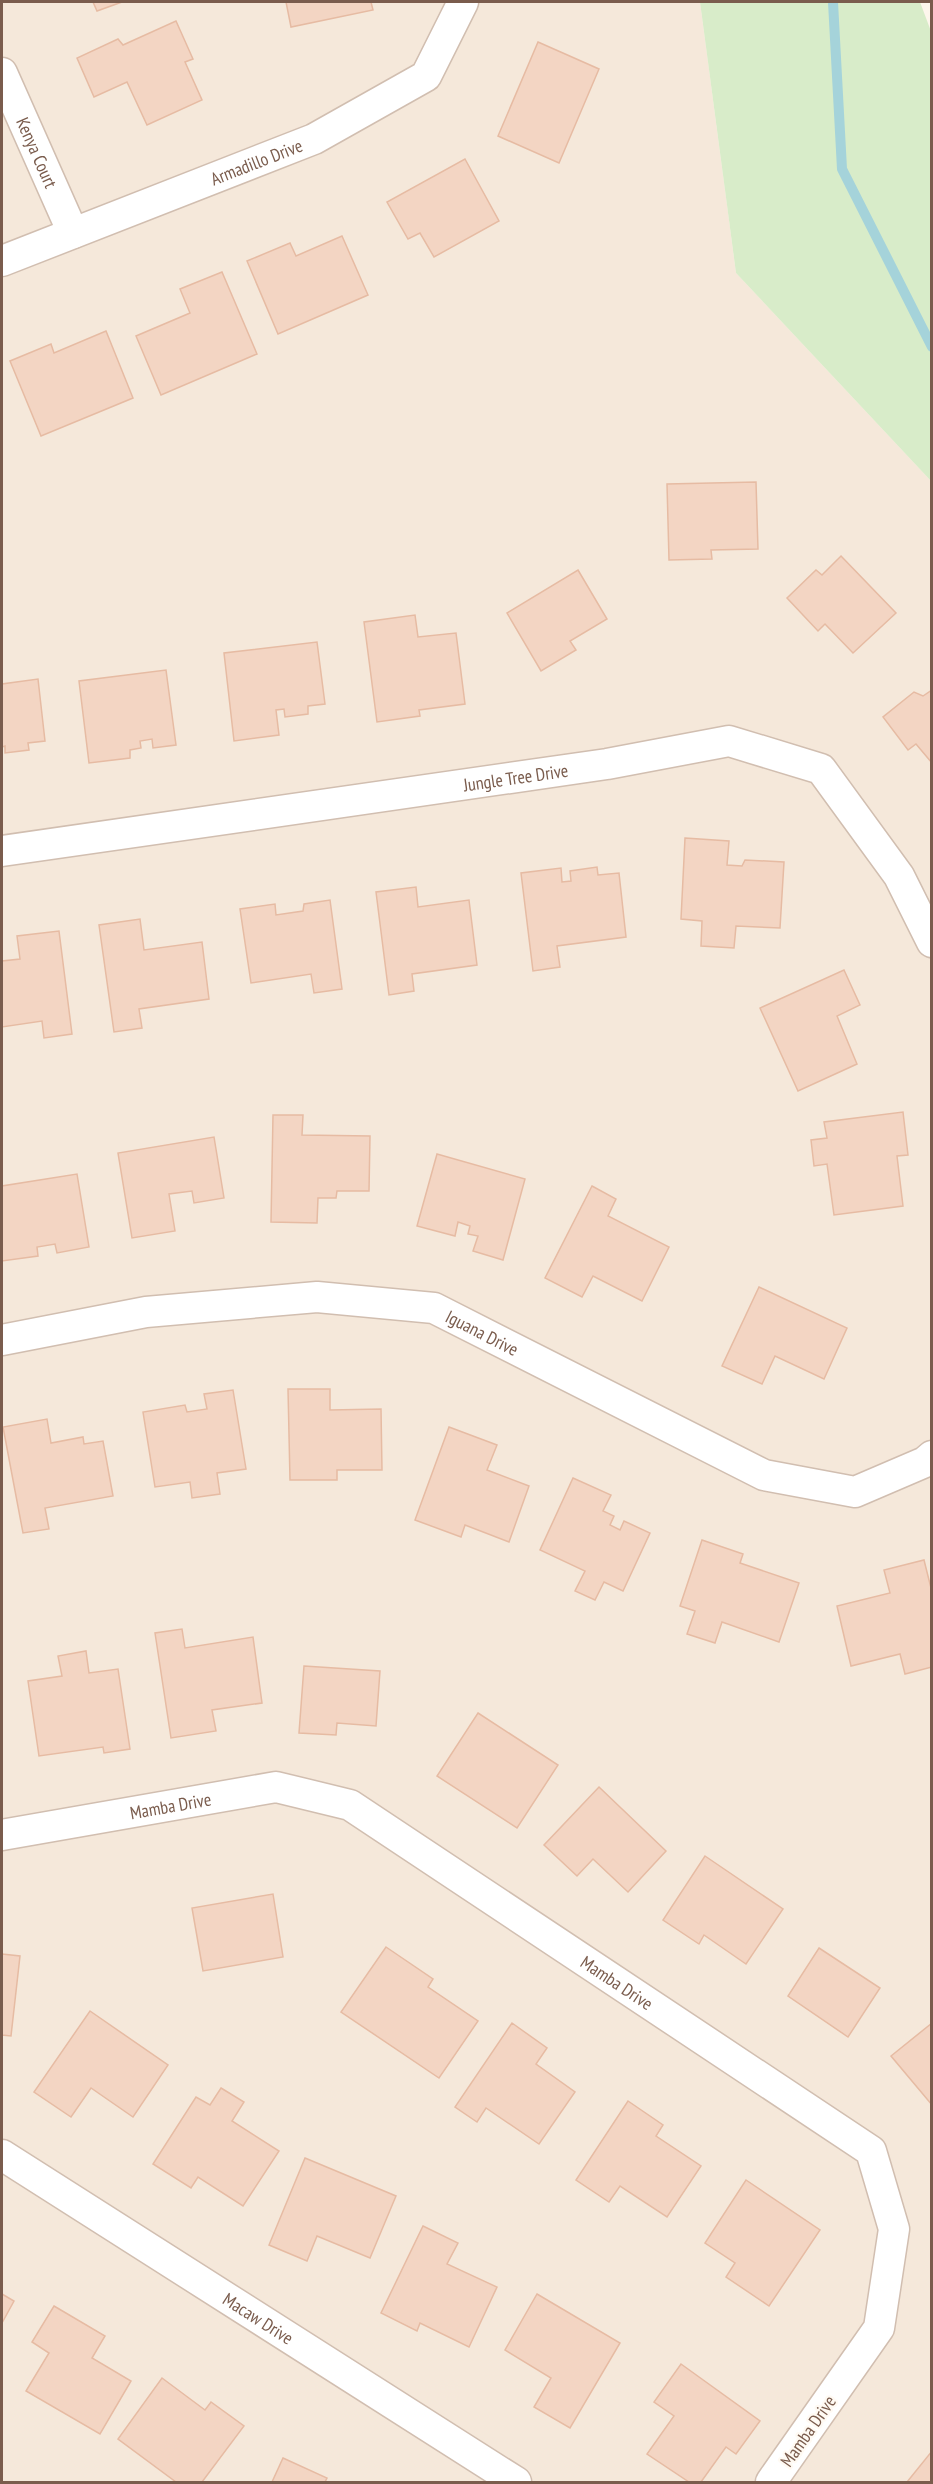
<svg xmlns="http://www.w3.org/2000/svg" width="933" height="2484" font-family="'PT Sans Narrow',sans-serif">
	<rect width="100%" height="100%" fill="#fdf6ec"/>
	<path fill="#f5e8da" d="M2,2H700L736,273L931,481V2482H2Z"/>
	<path fill="#d8ecc9" d="M700,2H920L932,34L931,481L736,273Z"/>
	<g fill="none" stroke-linecap="round" stroke-linejoin="round">
		<path stroke="#a5d3da" stroke-width="10" d="M833,2L842,169L932,347"/>
	</g>
	<g fill="#f3d5c3" stroke="#e6bba3" stroke-width="1.5">
		<path d="M93,2H122L97,11Z"/>
		<path d="M286,2H371L373,10L291,27Z"/>
		<path d="M176,21L193,59L185,62L202,100L147,125L127,82L94,97L77,58L118,39L123,45Z"/>
		<path d="M538,42L599,69L559,163L498,136Z"/>
		<path d="M465,159L499,221L434,257L420,233L408,239L387,202Z"/>
		<path d="M342,236L368,295L278,334L247,261L290,243L296,256Z"/>
		<path d="M222,272L257,354L161,395L136,336L190,313L180,289Z"/>
		<path d="M106,331L133,398L41,436L10,361L51,344L54,353Z"/>
		<path d="M756,482L758,549L711,550L712,559L669,560L667,484Z"/>
		<path d="M841,556L896,613L853,653L825,624L818,631L787,598L816,570L822,575Z"/>
		<path d="M578,570L607,619L570,641L576,650L541,671L507,613Z"/>
		<path d="M415,615L418,637L456,633L465,704L419,710L420,716L377,722L364,622Z"/>
		<path d="M317,642L325,704L308,706V714L285,717L284,709L276,710L279,735L234,741L224,653Z"/>
		<path d="M166,670L176,745L153,748L152,739L140,741L141,748L130,750V758L89,763L79,681Z"/>
		<path d="M38,679L45,741L28,743L29,750L5,753V746L2,747V684Z"/>
		<path d="M932,690V763L916,744L908,750L883,717L914,692L923,696Z"/>
		<path d="M685,838L729,841L727,865L742,866L745,860L784,862L780,928L736,926L734,948L701,946L702,921L681,919Z"/>
		<path d="M597,867L598,875L619,873L626,937L557,946L560,967L533,971L521,873L561,868L562,882L571,881L570,871Z"/>
		<path d="M416,887L418,907L469,900L477,965L412,974L414,991L389,995L376,892Z"/>
		<path d="M330,900L342,989L314,993L311,974L251,983L240,909L275,904L276,915L303,911L304,904Z"/>
		<path d="M140,919L144,950L202,942L209,999L139,1009L142,1028L114,1032L99,925Z"/>
		<path d="M59,931L72,1034L44,1038L42,1021L2,1027V961L20,959L17,936Z"/>
		<path d="M844,970L860,1005L837,1016L857,1064L798,1091L760,1008Z"/>
		<path d="M903,1112L908,1155L897,1156L903,1206L834,1215L827,1164L814,1166L811,1140L827,1138L824,1122Z"/>
		<path d="M273,1115H303L302,1135L370,1136L369,1191H337L336,1198H318L317,1223L271,1222Z"/>
		<path d="M214,1137L224,1198L194,1203L192,1191L169,1194L175,1231L132,1238L118,1153Z"/>
		<path d="M437,1154L525,1179L503,1260L473,1251L478,1236L468,1234L470,1226L458,1222L455,1236L417,1226Z"/>
		<path d="M77,1174L89,1247L57,1253L55,1244L37,1247L38,1256L2,1261V1186Z"/>
		<path d="M592,1186L616,1199L608,1216L669,1247L642,1301L593,1276L582,1297L545,1278Z"/>
		<path d="M759,1287L847,1328L824,1379L775,1356L762,1384L722,1366Z"/>
		<path d="M288,1389H330V1410L381,1409L382,1470H337V1480H290Z"/>
		<path d="M233,1390L246,1469L217,1473L220,1494L192,1498L190,1482L155,1487L143,1412L185,1405L187,1412L207,1409L204,1394Z"/>
		<path d="M47,1419L51,1443L83,1437L84,1444L103,1441L113,1496L45,1508L49,1529L23,1533L3,1427Z"/>
		<path d="M449,1427L497,1445L487,1470L529,1486L509,1542L465,1525L461,1537L415,1520Z"/>
		<path d="M573,1478L611,1495L603,1511L614,1516L610,1525L620,1530L624,1521L650,1533L623,1591L604,1582L595,1600L575,1591L585,1571L540,1550Z"/>
		<path d="M702,1540L743,1554L740,1563L799,1583L779,1642L722,1622L715,1643L687,1634L695,1611L680,1606Z"/>
		<path d="M924,1560L932,1592V1667L905,1674L900,1654L851,1666L837,1606L890,1593L884,1570Z"/>
		<path d="M182,1629L185,1648L253,1637L262,1703L212,1710L216,1731L171,1738L155,1633Z"/>
		<path d="M86,1651L89,1673L118,1669L130,1749L104,1753L103,1747L39,1756L28,1681L62,1676L58,1656Z"/>
		<path d="M304,1666L380,1671L376,1726L337,1723L336,1735L299,1733Z"/>
		<path d="M478,1713L558,1765L517,1828L437,1776Z"/>
		<path d="M599,1787L666,1851L628,1892L593,1859L577,1876L544,1845Z"/>
		<path d="M705,1856L783,1909L746,1964L704,1935L699,1944L663,1920Z"/>
		<path d="M273,1894L283,1957L203,1971L192,1908Z"/>
		<path d="M386,1947L433,1979L428,1987L478,2021L439,2078L341,2012Z"/>
		<path d="M819,1948L880,1988L848,2037L788,1996Z"/>
		<path d="M2,1954L20,1956L11,2036L2,2035Z"/>
		<path d="M90,2011L168,2065L133,2117L91,2088L71,2117L34,2092Z"/>
		<path d="M512,2023L547,2048L536,2064L575,2092L539,2144L486,2108L477,2122L455,2107Z"/>
		<path d="M932,2023V2105L891,2056Z"/>
		<path d="M221,2088L244,2102L232,2121L279,2151L243,2206L198,2177L191,2188L153,2164L196,2097L210,2105Z"/>
		<path d="M628,2101L663,2125L656,2136L701,2166L667,2217L620,2186L609,2202L576,2180Z"/>
		<path d="M305,2158L396,2196L370,2258L317,2236L307,2261L269,2245Z"/>
		<path d="M746,2180L820,2230L769,2306L726,2277L735,2263L705,2243Z"/>
		<path d="M423,2226L458,2243L447,2264L497,2287L469,2347L420,2323L417,2331L381,2313Z"/>
		<path d="M2,2294L14,2301L2,2323Z"/>
		<path d="M537,2294L620,2343L570,2428L534,2407L551,2378L505,2350Z"/>
		<path d="M54,2306L105,2336L92,2358L131,2381L100,2434L26,2391L49,2353L32,2342Z"/>
		<path d="M681,2364L760,2421L736,2454L726,2447L701,2482H689L647,2454L674,2416L654,2402Z"/>
		<path d="M162,2378L205,2410L211,2402L244,2426L202,2482H176L118,2439Z"/>
		<path d="M932,2451V2482H907Z"/>
		<path d="M283,2458L327,2478L325,2482H272Z"/>
	</g>
	<g fill="none" stroke-linecap="round" stroke-linejoin="round">
		<defs>
			<g id="street">
				<path id="s1" d="M2,73L73,233"/>
				<path id="s2" d="M2,261L314,139L426,76L463,2"/>
				<path id="s3" d="M2,851L607,764L729,741L821,769L899,876L932,942"/>
				<path id="s4" d="M2,1340L146,1312L317,1297L434,1308L764,1475L855,1492L925,1462L932,1456"/>
				<path id="s5" d="M2,1835L276,1787L350,1805L871,2151L894,2229L879,2328L771,2482"/>
				<path id="s6" d="M2,2155L516,2482"/>
			</g>
		</defs>
		<use href="#street" stroke="#d1beb0" stroke-width="33"/>
		<use href="#street" stroke="#fff" stroke-width="30"/>
	</g>
	<g text-anchor="middle" dominant-baseline="central" stroke-width="4.5" stroke-linejoin="round" paint-order="stroke">
		<g font-size="18" fill="#7a5c4d" stroke="#fffaf3">
			<text stroke="none"><textPath href="#s1" startOffset="87">Kenya Court</textPath></text>
			<text stroke="none"><textPath href="#s2" startOffset="273">Armadillo Drive</textPath></text>
			<text stroke="none"><textPath href="#s3" startOffset="519">Jungle Tree Drive</textPath></text>
			<text stroke="none"><textPath href="#s4" startOffset="490">Iguana Drive</textPath></text>
			<text stroke="none"><textPath href="#s5" startOffset="171">Mamba Drive</textPath></text>
			<text stroke="none"><textPath href="#s5" startOffset="675">Mamba Drive</textPath></text>
			<text stroke="none"><textPath href="#s6" startOffset="304">Macaw Drive</textPath></text>
			<text transform="translate(808 2431) rotate(-55)">Mamba Drive</text>
		</g>
	</g>
	<rect width="933" height="2484" fill="none" stroke="#7a5c4d" stroke-width="6"/>
</svg>
